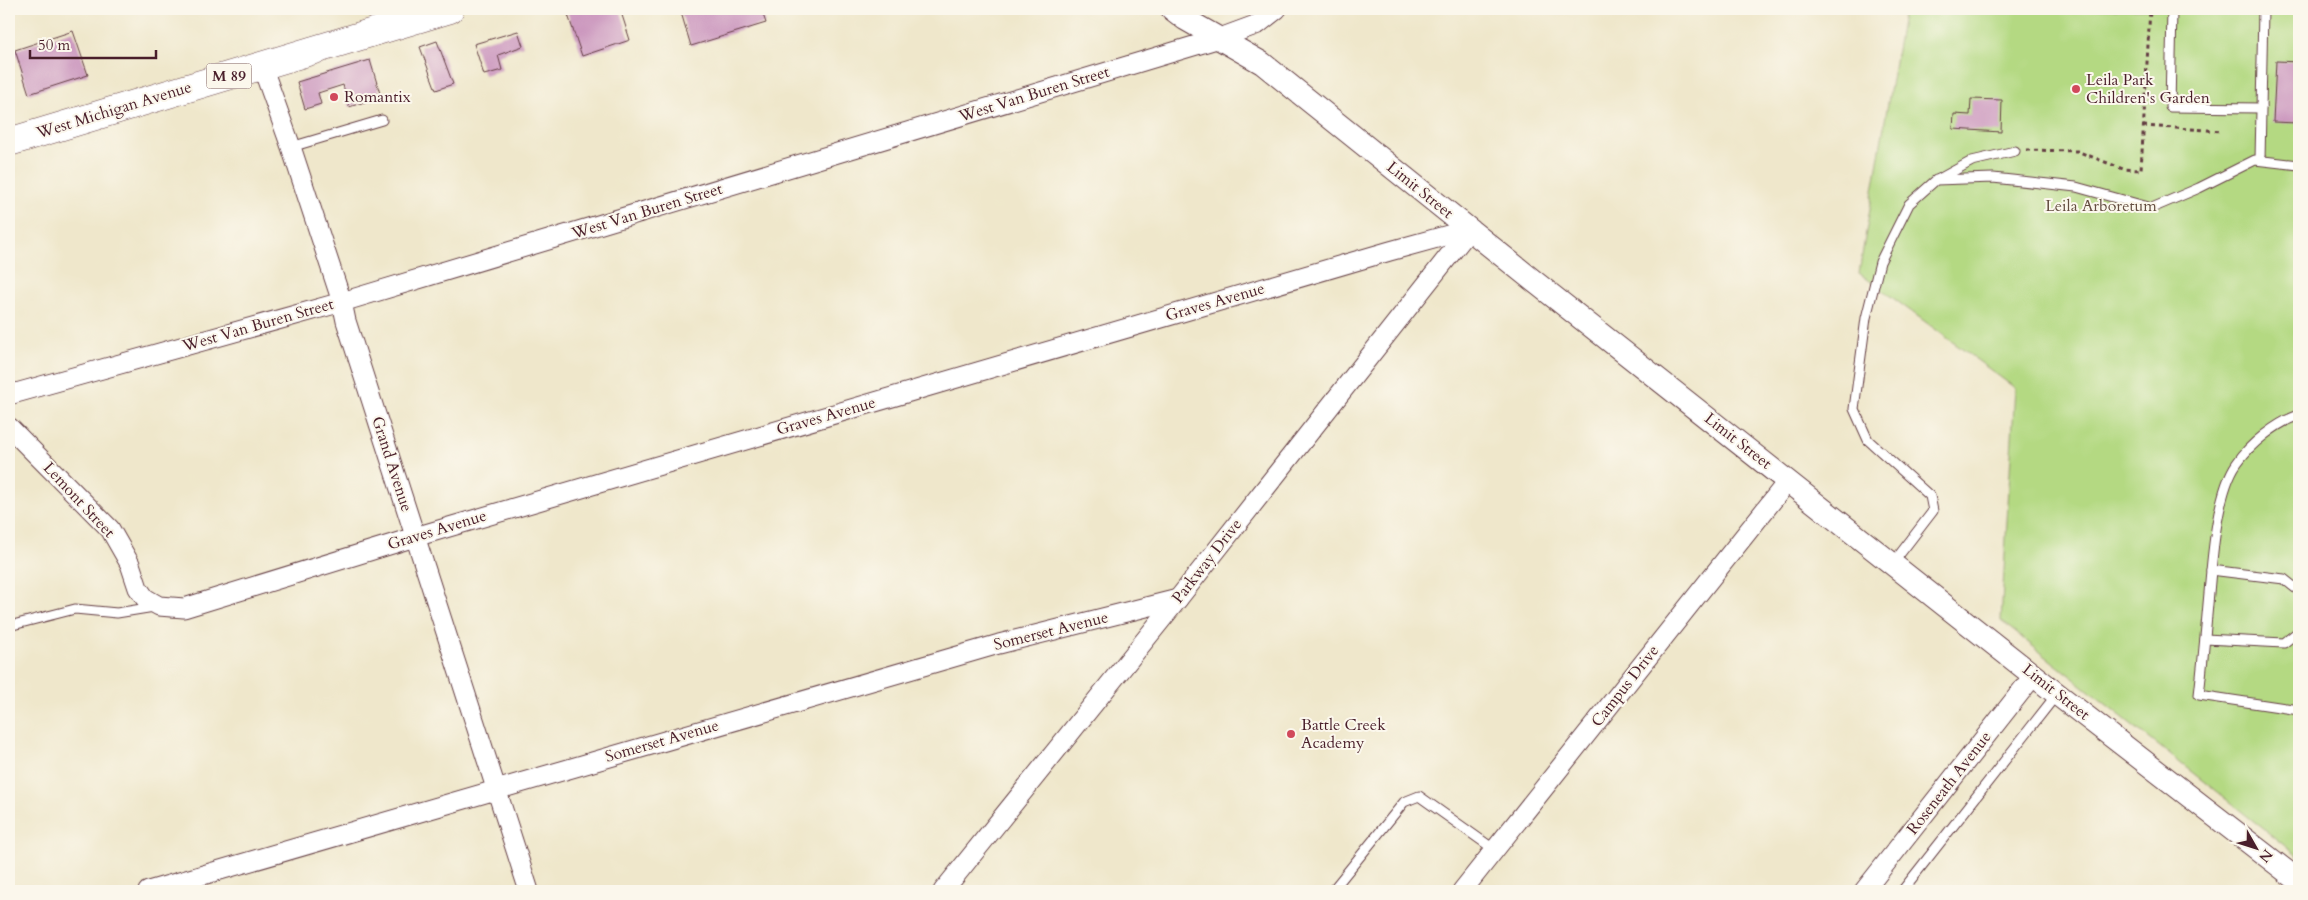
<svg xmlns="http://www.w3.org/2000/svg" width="2308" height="900" font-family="Cardo,serif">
	<rect width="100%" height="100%" fill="#fbf7ec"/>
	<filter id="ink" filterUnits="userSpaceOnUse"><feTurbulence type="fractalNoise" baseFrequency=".02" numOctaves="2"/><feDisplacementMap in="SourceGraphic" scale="10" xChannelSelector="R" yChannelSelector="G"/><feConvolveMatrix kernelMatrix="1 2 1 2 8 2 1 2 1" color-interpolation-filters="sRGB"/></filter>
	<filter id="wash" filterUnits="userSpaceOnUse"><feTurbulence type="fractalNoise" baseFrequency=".0096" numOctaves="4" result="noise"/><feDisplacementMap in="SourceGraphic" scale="20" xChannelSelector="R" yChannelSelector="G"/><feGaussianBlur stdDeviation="1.12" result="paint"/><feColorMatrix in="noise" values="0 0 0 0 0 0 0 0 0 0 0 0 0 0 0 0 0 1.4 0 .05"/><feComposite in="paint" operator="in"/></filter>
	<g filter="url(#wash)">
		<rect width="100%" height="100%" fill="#efe7cb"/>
		<path fill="#b4d982" stroke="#7f7c56" d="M1904,9H2299V857L2001,621L2015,388L1859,273Z"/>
		<g id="blocks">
			<g fill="#cb96be">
				<path d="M566,9H620L630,40L582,56Z"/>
				<path d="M680,9H761L766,23L691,46Z"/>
				<path d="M73,31L88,75L29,94L15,50Z"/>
				<path d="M518,31L523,46L498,55L502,70L484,75L474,44Z"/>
				<path d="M437,41L453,84L436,90L420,47Z"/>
				<path d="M370,60L381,97L349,107L343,85L318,93L321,104L305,109L297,82Z"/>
				<path d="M2276,61L2299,62L2297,123L2273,122Z"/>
				<path d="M1971,99L2002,100L2001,132L1953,129L1954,114L1970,115Z"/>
			</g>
		</g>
	</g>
	<g filter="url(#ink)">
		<use href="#blocks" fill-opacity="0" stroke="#633d43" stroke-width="1"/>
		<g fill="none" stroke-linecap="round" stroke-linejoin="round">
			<defs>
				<g id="service">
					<path d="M2172,9L2170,107L2261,108"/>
					<path d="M291,147L382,120"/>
					<path d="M2260,160L2263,9"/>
					<path d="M1939,179L1972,161L2015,151"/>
					<path d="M2299,415C2276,423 2250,444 2237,463C2217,491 2212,558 2209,593C2206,627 2203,661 2199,695L2299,710"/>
					<path d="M1893,563L1933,511L1930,496L1868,440L1854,409L1866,318L1880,262L1909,204L1936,180L1993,178L2076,187L2152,208L2199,188L2255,160L2299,165"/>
					<path d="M2211,570L2284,579L2299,591"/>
					<path d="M9,626L75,609L117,613L154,607"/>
					<path d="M2205,639L2284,643L2299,631"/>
					<path d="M1332,891L1404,802L1419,796L1495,850"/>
					<path d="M1902,891L2057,694"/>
				</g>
				<g id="minor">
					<path d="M262,66L291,147L342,302L346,321L529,891"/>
					<path d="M9,395L342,302L1220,38L1258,24L1277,9"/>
					<path d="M9,427L110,529L130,564L138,588L145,598L159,606L184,608L415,537L1390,251L1470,229"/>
					<path d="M148,891L999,644L1178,599"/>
					<path d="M943,891L1178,599L1470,229"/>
					<path d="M1462,891L1788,481"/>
					<path d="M1864,891L2034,675"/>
				</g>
				<path id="tertiary" d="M1172,9L1185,19L1262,63L1535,282L2057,694L2299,881"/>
				<path id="trunk" d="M9,142L450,9"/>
			</defs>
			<use href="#service" stroke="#633d43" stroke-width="11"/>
			<use href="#minor" stroke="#633d43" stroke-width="21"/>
			<use href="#tertiary" stroke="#633d43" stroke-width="24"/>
			<use href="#trunk" stroke="#633d43" stroke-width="29"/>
			<g stroke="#633d43" stroke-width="3" stroke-dasharray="4 4" stroke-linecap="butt">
				<path d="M2143,126L2222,131"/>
				<path d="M2026,150L2077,151L2123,169L2141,170L2150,9"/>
			</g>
			<use href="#service" stroke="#fff" stroke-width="9"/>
			<use href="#minor" stroke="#fff" stroke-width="19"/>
			<use href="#tertiary" stroke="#fff" stroke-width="22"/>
			<use href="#trunk" stroke="#fff" stroke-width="28"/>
		</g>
	</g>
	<g fill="#d1495b" stroke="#fbf7ec" stroke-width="2">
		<circle cx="2076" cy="89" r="5"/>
		<circle cx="334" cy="97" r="5"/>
		<circle cx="1291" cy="734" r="5"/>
	</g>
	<g text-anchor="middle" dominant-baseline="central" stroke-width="4" stroke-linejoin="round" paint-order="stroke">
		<rect fill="#fbf7ec" stroke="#7f6065" stroke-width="1" x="206.5" y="63.5" width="45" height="25" rx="4"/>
		<g font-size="15" font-weight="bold" fill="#4a1f2b">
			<text x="229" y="76">M 89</text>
		</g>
		<g font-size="16" fill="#4a1f2b" stroke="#fbf7ec" text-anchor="start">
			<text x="2086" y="80">Leila Park<tspan x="2086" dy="18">Children's Garden</tspan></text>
			<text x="344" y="97">Romantix</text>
			<text x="1301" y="725">Battle Creek<tspan x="1301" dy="18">Academy</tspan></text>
		</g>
		<g font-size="16" fill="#4a1f2b" stroke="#fbf7ec">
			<text transform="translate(1034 94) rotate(-17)">West Van Buren Street</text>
			<text transform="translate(114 110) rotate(-17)">West Michigan Avenue</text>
			<text transform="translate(1420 190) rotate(39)">Limit Street</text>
			<text transform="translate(647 211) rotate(-17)">West Van Buren Street</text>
			<text transform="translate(1215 302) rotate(-16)">Graves Avenue</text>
			<text transform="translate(258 325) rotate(-16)">West Van Buren Street</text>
			<text transform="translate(826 416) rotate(-16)">Graves Avenue</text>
			<text transform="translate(1738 441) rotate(38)">Limit Street</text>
			<text transform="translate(392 464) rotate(72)">Grand Avenue</text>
			<text transform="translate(79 500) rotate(47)">Lemont Street</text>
			<text transform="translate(437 530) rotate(-17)">Graves Avenue</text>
			<text transform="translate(1207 561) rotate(-52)">Parkway Drive</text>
			<text transform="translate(1051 631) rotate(-14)">Somerset Avenue</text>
			<text transform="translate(1625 686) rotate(-52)">Campus Drive</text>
			<text transform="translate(2056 692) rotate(38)">Limit Street</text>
			<text transform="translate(662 741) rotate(-16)">Somerset Avenue</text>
			<text transform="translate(1949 783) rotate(-52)">Roseneath Avenue</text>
		</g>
		<g font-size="16" fill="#644e41" stroke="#fbf7ec">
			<text x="2101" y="206">Leila Arboretum</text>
		</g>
	</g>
	<rect width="2308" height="900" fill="none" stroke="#fbf7ec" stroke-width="30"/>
	<g transform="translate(2256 848) rotate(129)" stroke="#fbf7ec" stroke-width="4" paint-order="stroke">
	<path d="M0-4L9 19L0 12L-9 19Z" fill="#4a1f2b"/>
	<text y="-8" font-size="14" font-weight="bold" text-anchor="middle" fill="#4a1f2b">N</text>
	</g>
	<path d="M30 50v8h126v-8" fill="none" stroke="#4a1f2b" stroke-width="2.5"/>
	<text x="38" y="50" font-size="15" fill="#4a1f2b" stroke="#fbf7ec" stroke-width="4" paint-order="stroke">50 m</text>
</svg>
